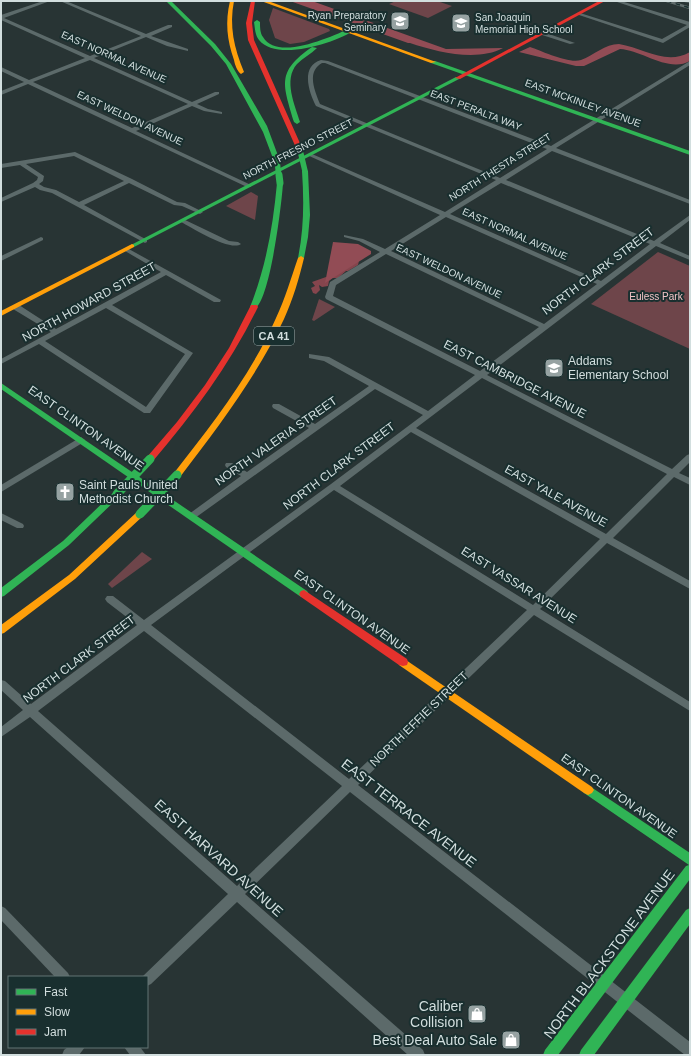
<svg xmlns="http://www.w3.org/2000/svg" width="691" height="1056" font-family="Helvetica,sans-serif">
	<rect width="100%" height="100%" fill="#283434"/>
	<g fill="#6e454a">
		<path d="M396,1H437L452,6L428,18L389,4Z"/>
		<path d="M273,8L329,29L330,31L304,42L290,44L275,38L269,20Z"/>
		<path d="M251,192L258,196L255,220L226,206Z"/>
		<path d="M658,252L690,266V349L591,304Z"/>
		<path d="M319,299L335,307L314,321L312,320Z"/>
		<path d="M142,552L152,559L112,588L108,584Z"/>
	</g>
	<path fill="#85454d" d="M359,261L358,265L348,271H346L338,278H332L329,281L328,286L322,287L319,285L320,290L316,294L313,293L311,288L315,286L312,282L326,277H329Z"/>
	<g fill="#924c55">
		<path d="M290,1H312L446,49L503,48C477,62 437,52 410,43H408Z"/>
		<path d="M619,44C644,48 666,66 690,52V61C668,73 642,50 620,49L584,66H576L519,52L530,47C542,51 569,64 581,60C594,55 605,44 619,44Z"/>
		<path d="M333,242L358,244L371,251V254L325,283Z"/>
	</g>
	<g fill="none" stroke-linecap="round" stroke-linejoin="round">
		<g fill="#5c6a6a" fill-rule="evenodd">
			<path d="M43,1H50L4,18L90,56L141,36L60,1H66L146,34L168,25H172V27L151,36L188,49V51L167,46L146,37L94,58L192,102L215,92H219V94L197,104L208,109L222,112V114L204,111L192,106L136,131L251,185V187H247L28,84L1,95V91L24,82L1,71V67L29,80L85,58L1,20V15ZM90,60L188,104L132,128L33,82Z"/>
			<path d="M614,1H621L690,22V27L663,43L576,14L580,13L662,39L687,25Z"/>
			<path d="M684,1H690V3L684,2Z"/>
			<path d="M539,32H543L575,43L570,44L539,34Z"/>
			<path d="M321,60L328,61L551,146L690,61V65L556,148L690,200V204L552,151L506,180L654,241L690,215V220L660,243L690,256V260L656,246L487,375L672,469L687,455L690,454V462L679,473L690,478V485L674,477L613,538L690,581V589L607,543L540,609L690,702V711L534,615L358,785L690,1042V1055H685L350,792L245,894L423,1050L425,1055H408L237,902L151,984L147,986V977H142L143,976L228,894L30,717L1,737V727L23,710L1,690V680L5,681L31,704L137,625L107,602L105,599L107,596H113L144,620L331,484L423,415L375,389L195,518H189L188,516L189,514L241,476L226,467L225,465L226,463H232L247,472L309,428L273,408L272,406L273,404H279L315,424L369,386L324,361L309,358V354L329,357L428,411L475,375L326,299L325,297L330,282L380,252L359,241L344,237V235L363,239L385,249L440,215L307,155L312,154L445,212L496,180L316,106C309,93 300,66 321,60ZM322,63H325L547,149L500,178L320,104C315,91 306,72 322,63ZM501,183L650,244L601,281L450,214ZM446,217L597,284L544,324L391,251ZM386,254L539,327L480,371L333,296L336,285ZM482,378L667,474L606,534L416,428ZM411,432L600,539L533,605L340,486ZM334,490L527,610L349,779L151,625ZM144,631L342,786L237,886L38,711Z"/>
			<path d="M75,152L132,179L177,202L185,203L203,212L200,214L182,206L174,205L129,183L84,205L147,240V242L145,243L52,193L40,190L35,187L1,202V198L33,183L37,180L38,177L20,165L1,168V164ZM74,156L124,181L79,202L56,190L44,187L39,184L43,181L44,176L26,164Z"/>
			<path d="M183,219L229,241L238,242L241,244C231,252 192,228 181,222L180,221Z"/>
			<path d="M41,237L43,238V240L1,261V256Z"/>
			<path d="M127,248L221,300L220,302H214L166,275L112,305L193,353L150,413H144L39,344L1,364V359L51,332L13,309V305H19L56,329L161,272L125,251V249ZM106,308L185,354L146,407L45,341Z"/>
			<path d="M81,437L85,440L84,442L1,492V485Z"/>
			<path d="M1,513L23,524L24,526L23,528H17L1,520Z"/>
			<path d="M1,906L5,908L68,973L70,977H55L1,920Z"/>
			<path d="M68,1047H85L79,1055H62L64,1050Z"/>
			<path d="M124,1047H140L146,1055H130Z"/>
		</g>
		<g fill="#30b455" fill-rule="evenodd">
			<path d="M166,1H171L215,44L231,64L267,126L280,161L279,162L274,161L263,132L226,64L211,46Z"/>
			<path d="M257,20L260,22C260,27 260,33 263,37C278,62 332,36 351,28L356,29C337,43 276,62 259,40C255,35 255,28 254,22Z"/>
			<path d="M312,47L317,48C311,54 303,58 297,64C283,80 295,105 300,122L297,124L294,122C283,84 276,72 312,47Z"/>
			<path d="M431,61H435L690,151V155L431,63Z"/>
			<path d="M456,77L461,78L134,247H130L129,246Z"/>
			<path d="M305,169L308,171L310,215L308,237L304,258L301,260L298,258C304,229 304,200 302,171Z"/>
			<path d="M280,181L283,183C282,202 270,303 254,309L250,307C266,267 273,226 277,183Z"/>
			<path d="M1,383L307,591L309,594L307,597H301L1,389Z"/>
			<path d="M117,491L121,494L120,496L69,545L4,596L1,597V588L63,541L114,492Z"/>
			<path d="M588,785L690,853V879L558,1055H543L545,1050L686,866L689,865L584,793L582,790L584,787Z"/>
			<path d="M690,908V924L594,1055H579L581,1050L686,910Z"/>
		</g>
		<g fill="#ff9f0a" fill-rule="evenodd">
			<path d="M230,1H234C229,26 234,48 244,72L241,74C237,71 235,65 234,60C227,40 225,22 230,1Z"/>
			<path d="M261,1H268L436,62L431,63Z"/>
			<path d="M132,244L134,245V247L1,316V311Z"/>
			<path d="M301,256L304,258C299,279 293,299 284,319C257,376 218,427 180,477H174L173,475L174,473C212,424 251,375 276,318C285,299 291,278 298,258Z"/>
			<path d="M140,511L143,512L144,514L143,516L75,579L4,633L1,634V625L69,575L137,512Z"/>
			<path d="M403,658L592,787L594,790L592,793L588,795L584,793L399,665L398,662L399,659Z"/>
		</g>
		<g fill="#e5322d" fill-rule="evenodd">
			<path d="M251,1H255L252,23L254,40L303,150L302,151L297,150L248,40L246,23Z"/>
			<path d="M599,1H605L460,79L455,78Z"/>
			<path d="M251,305H257L258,307C230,364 194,413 153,461H147L146,459L147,457L177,422L205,385L229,348Z"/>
			<path d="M304,590L407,659L408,662L407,665L403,666L399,665L301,597L299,594L301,591Z"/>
		</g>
		<defs>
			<path id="rail" d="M667,1L690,8"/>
		</defs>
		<use href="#rail" stroke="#626e6e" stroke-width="2.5"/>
		<use href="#rail" stroke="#192f2f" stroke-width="1.5" stroke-dasharray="4.5" stroke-linecap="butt"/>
		<g stroke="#30b455" stroke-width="5.5">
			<path d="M300,150L305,171"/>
			<path d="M277,161L279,176"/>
		</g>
		<path stroke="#30b455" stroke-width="7" d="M279,175L280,183"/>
		<g stroke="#30b455" stroke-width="9">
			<path d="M117,494L150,459"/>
			<path d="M140,514L177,475"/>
		</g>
	</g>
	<defs>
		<symbol id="school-square" viewBox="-11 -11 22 22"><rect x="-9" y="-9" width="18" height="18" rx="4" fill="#96a2a2" stroke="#192f2f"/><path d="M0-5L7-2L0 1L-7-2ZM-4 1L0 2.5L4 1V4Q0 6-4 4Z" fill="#fff"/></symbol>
		<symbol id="church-square" viewBox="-11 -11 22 22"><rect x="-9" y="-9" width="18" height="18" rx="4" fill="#96a2a2" stroke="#192f2f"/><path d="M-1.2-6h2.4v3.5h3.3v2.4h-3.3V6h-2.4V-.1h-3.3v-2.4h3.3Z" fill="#fff"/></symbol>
		<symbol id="shop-square" viewBox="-11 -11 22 22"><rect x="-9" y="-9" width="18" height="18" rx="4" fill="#96a2a2" stroke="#192f2f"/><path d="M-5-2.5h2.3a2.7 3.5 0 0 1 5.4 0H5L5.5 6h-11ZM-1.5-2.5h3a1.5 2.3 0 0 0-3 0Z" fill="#fff"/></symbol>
	</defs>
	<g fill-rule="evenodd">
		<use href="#school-square" x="389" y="10" width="22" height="22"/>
		<use href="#school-square" x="450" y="12" width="22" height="22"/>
		<use href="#school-square" x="543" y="357" width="22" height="22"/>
		<use href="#church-square" x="54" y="481" width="22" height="22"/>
		<use href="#shop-square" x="466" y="1003" width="22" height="22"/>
		<use href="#shop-square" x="500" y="1029" width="22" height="22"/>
	</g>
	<g text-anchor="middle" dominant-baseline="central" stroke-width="4" stroke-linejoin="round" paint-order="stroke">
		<g font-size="10" fill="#d2dede" stroke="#192f2f" text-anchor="end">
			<text x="386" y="15">Ryan Preparatory<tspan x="386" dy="12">Seminary</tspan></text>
			<text x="475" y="17" text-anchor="start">San Joaquin<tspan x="475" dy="12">Memorial High School</tspan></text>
		</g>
		<g font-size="10" fill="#d2dede" stroke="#192f2f">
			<text transform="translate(114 57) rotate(24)">EAST NORMAL AVENUE</text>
			<text transform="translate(583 103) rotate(20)">EAST MCKINLEY AVENUE</text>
			<text transform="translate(476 110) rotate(21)">EAST PERALTA WAY</text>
			<text transform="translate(130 118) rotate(25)">EAST WELDON AVENUE</text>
			<text transform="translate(298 149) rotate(-27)">NORTH FRESNO STREET</text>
			<text transform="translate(500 167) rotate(-32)">NORTH THESTA STREET</text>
			<text transform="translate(515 234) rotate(24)">EAST NORMAL AVENUE</text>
			<text transform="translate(449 271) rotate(25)">EAST WELDON AVENUE</text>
		</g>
		<g font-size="10" fill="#f2c3c6" stroke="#192f2f">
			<text x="656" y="296">Euless Park</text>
		</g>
		<rect fill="#192f2f" stroke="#9aaaaa" stroke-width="1" x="254" y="327" width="40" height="18" rx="3"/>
		<g font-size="11" font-weight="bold" fill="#d2dede">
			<text x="274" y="336">CA 41</text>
		</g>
		<g font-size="12" fill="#d2dede" stroke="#192f2f">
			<text transform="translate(598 271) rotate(-37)">NORTH CLARK STREET</text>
			<text transform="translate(89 302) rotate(-29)">NORTH HOWARD STREET</text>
			<text transform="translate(515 379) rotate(27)">EAST CAMBRIDGE AVENUE</text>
			<text transform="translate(86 428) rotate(35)">EAST CLINTON AVENUE</text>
			<text transform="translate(276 441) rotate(-35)">NORTH VALERIA STREET</text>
			<text transform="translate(339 466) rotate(-37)">NORTH CLARK STREET</text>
			<text transform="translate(556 496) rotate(29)">EAST YALE AVENUE</text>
			<text transform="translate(519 585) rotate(32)">EAST VASSAR AVENUE</text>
			<text transform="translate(352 612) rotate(35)">EAST CLINTON AVENUE</text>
			<text transform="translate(79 659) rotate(-37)">NORTH CLARK STREET</text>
			<text transform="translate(419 719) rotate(-44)">NORTH EFFIE STREET</text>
			<text transform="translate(619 796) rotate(35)">EAST CLINTON AVENUE</text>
		</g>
		<g font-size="12" fill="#d2dede" stroke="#192f2f" text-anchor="start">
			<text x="568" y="361">Addams<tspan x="568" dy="14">Elementary School</tspan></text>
			<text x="79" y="485">Saint Pauls United<tspan x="79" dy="14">Methodist Church</tspan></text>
		</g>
		<g font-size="14" fill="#d2dede" stroke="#192f2f">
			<text transform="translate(409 813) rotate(38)">EAST TERRACE AVENUE</text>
			<text transform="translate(219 858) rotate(42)">EAST HARVARD AVENUE</text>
			<text transform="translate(609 954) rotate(-53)">NORTH BLACKSTONE AVENUE</text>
		</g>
		<g font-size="14" fill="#d2dede" stroke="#192f2f" text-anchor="end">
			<text x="463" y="1006">Caliber<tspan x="463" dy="16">Collision</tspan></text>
			<text x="497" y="1040">Best Deal Auto Sale</text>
		</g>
	</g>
	<rect width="691" height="1056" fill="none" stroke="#d2dede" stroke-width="4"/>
	<rect x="8" y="976" width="140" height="72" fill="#192f2f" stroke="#637575"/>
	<rect x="16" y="989" width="20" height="6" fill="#30b455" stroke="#637575"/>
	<text x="44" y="996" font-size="12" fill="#d2dede">Fast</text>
	<rect x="16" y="1009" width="20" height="6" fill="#ff9f0a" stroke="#637575"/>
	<text x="44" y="1016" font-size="12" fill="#d2dede">Slow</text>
	<rect x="16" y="1029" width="20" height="6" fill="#e5322d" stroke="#637575"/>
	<text x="44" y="1036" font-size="12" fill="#d2dede">Jam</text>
</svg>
